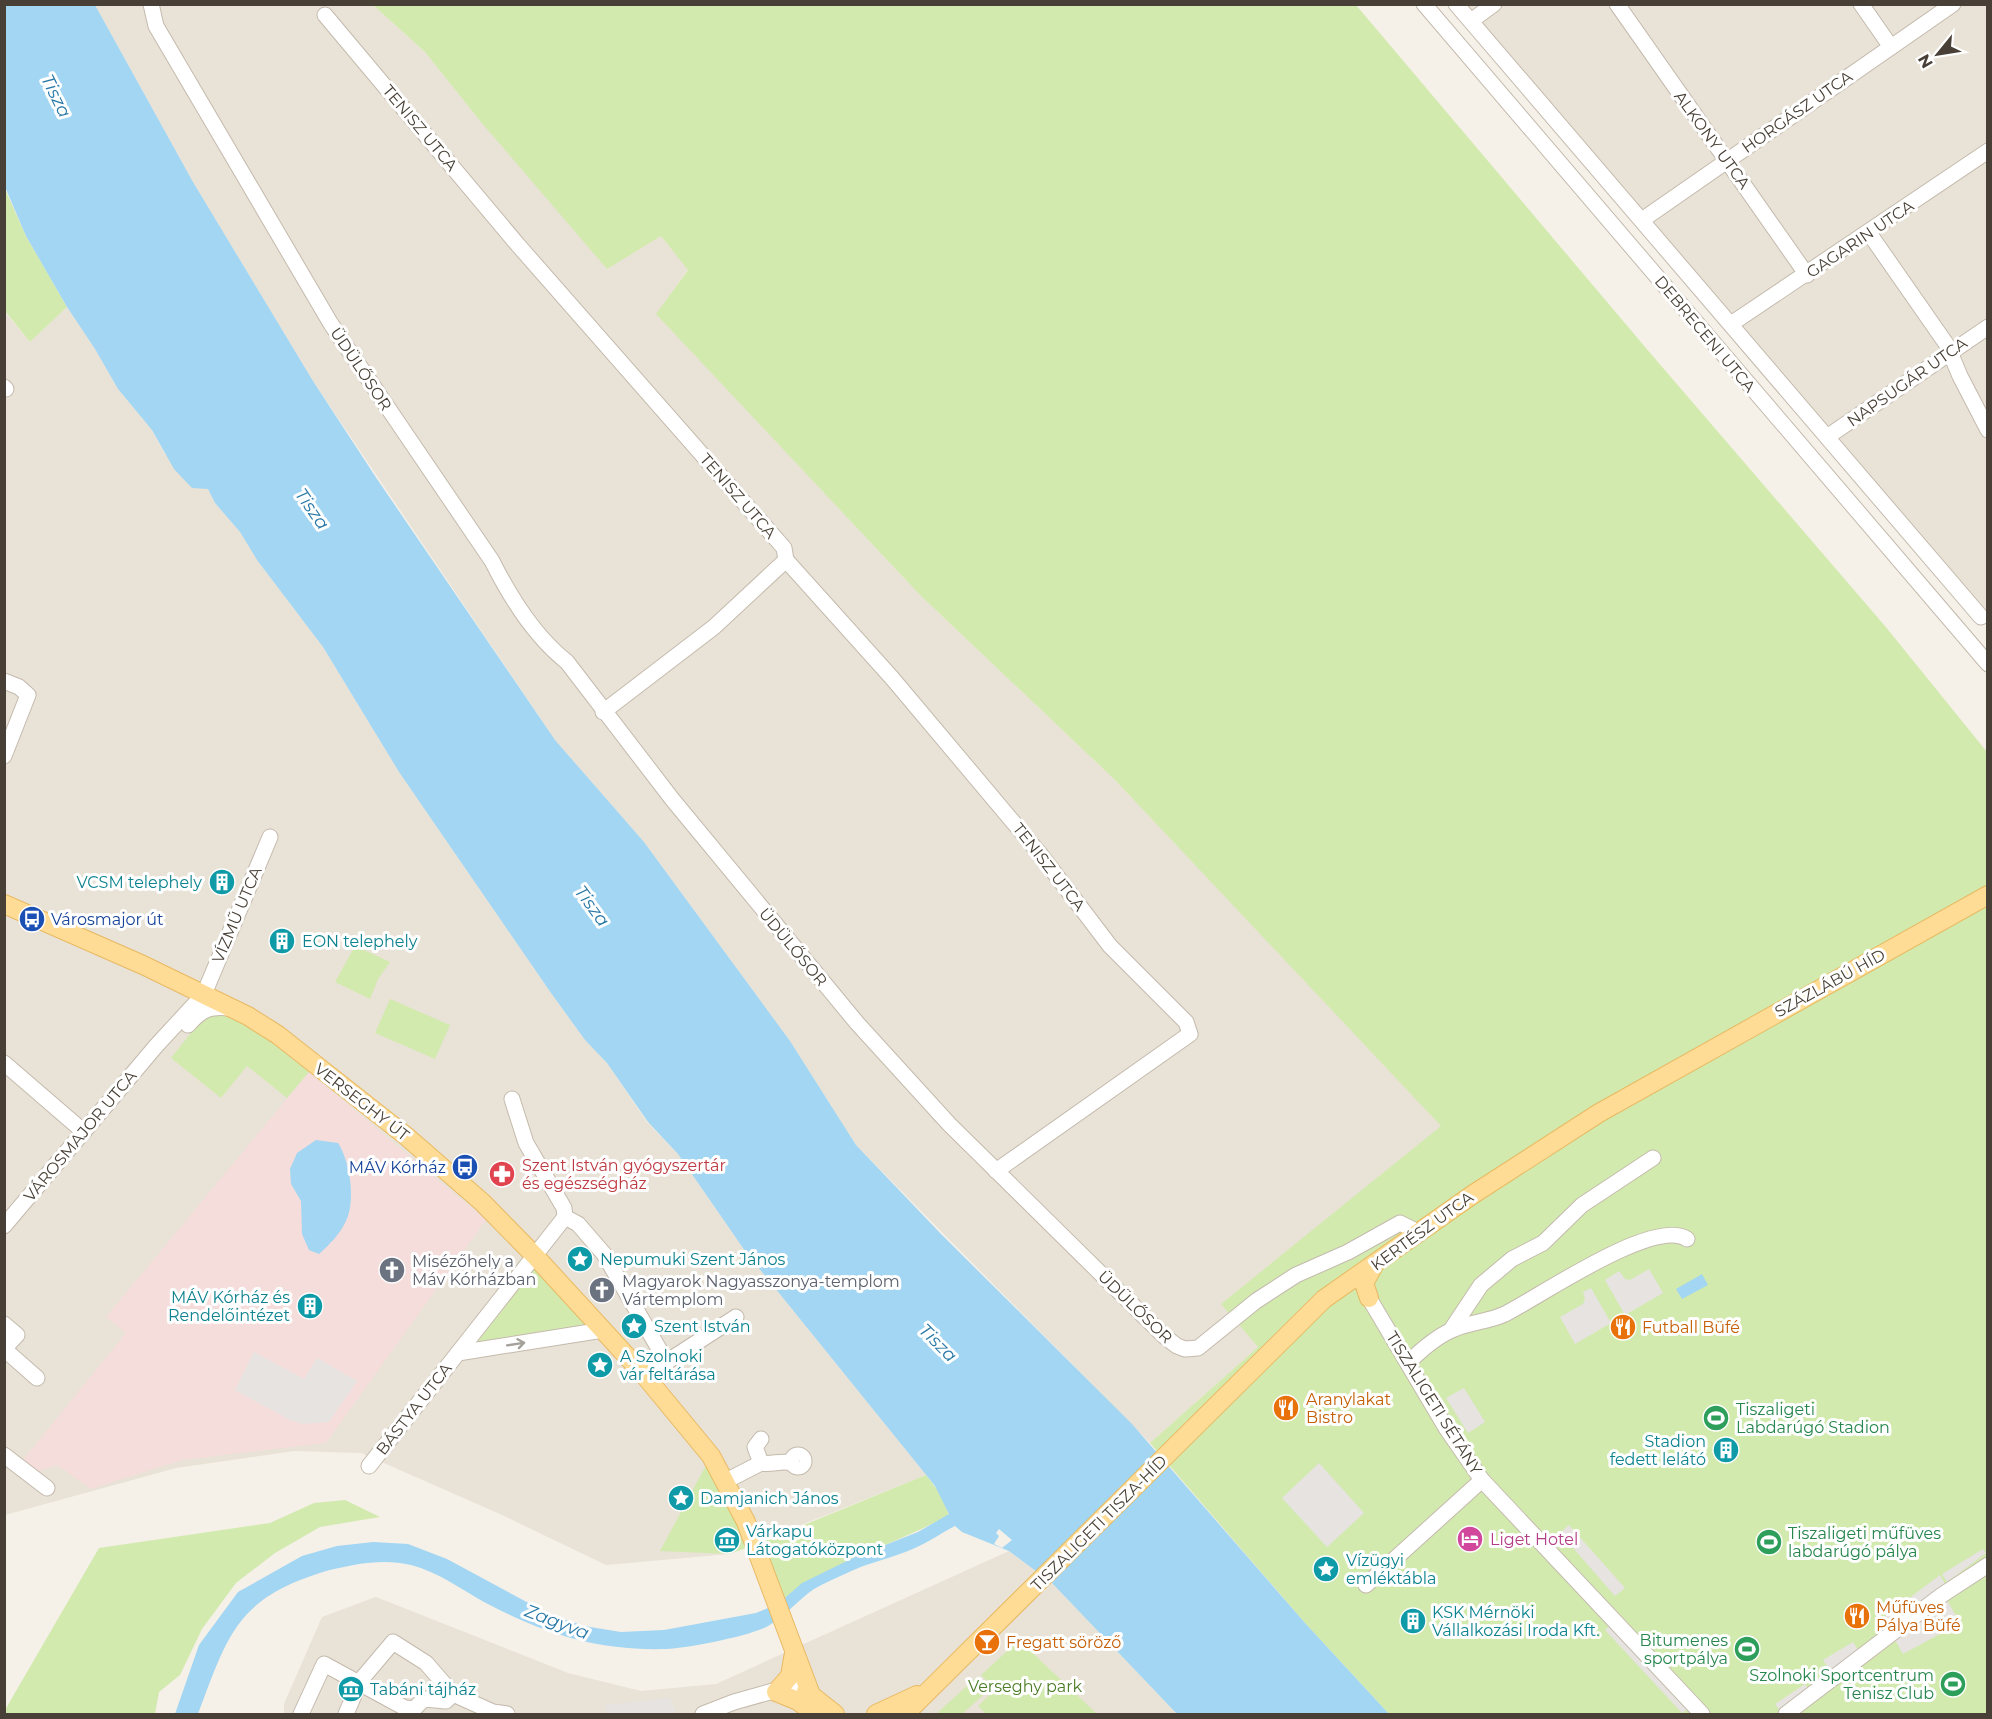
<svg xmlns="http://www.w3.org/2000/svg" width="1992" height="1719" font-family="Montserrat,sans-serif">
	<rect width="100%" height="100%" fill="#f5f0e8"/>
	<g fill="#e9e2d6">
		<path d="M95,5H373L425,52L481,122L661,236L688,269L657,314L920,595L1115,780L1442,1126L1222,1304L1258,1347L1150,1443L856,1145L790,1041L644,842L555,740L313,381L193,182Z"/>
		<path d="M1456,5H1987V617Z"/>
		<path d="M67,307L95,349L118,389L152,430L165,454L204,488L208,489L215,503L240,532L257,560L323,647L399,772L551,993L585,1040L607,1063L647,1122L678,1154L745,1251L926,1475L729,1554L606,1565L500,1514L361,1453L294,1451L176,1468L5,1515L4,311L30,342Z"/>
		<path d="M1009,1551L1052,1583L1177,1714H284V1704L322,1617L376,1597L568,1673L641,1691L716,1684Z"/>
	</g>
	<path fill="#f5dddb" d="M309,1072L486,1220L326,1443L182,1460L91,1489L57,1465L36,1472L22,1461L126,1333L106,1317Z"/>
	<g fill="#d3eaaf">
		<path d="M373,5H1356L1651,354L1885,626L1987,752V1714H1389L1305,1623L1150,1443L1258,1347L1221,1304L1441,1126L1115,780L920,595L656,314L688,270L661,236L607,269L481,122L425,52Z"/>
		<path d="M4,187L26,236L67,307L30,342L5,311Z"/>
		<path d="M355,946L390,962L378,979L370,999L335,982Z"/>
		<path d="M390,999L450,1025L435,1059L375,1033Z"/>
		<path d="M235,1013L309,1072L287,1098L247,1066L221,1098L171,1058L205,1015Z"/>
		<path d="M535,1256L603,1330L458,1353Z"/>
		<path d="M711,1456L755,1545L926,1475L942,1496L949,1515C891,1547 829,1561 778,1604L755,1545L729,1554L660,1551Z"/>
		<path d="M345,1500L380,1517L320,1527L275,1553L236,1583L202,1629L180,1675L159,1692L155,1714H5V1710L99,1548L270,1523L314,1503Z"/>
		<path d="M1019,1640L1097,1714H986L978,1706L995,1690L981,1675Z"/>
		<path d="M977,1677L989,1690L962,1714H936Z"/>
	</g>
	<g fill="#e6e3e0">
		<path d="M1649,1269L1663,1293L1625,1315L1605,1280L1619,1271L1625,1279L1630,1280Z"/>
		<path d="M1591,1288L1611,1323L1575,1344L1560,1317L1583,1304L1585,1299L1583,1292Z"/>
		<path d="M254,1352L304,1379L317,1358L357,1381L329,1422L303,1424L290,1420L235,1390Z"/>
		<path d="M1464,1388L1485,1422L1468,1433L1446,1398Z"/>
		<path d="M1319,1463L1364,1513L1327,1547L1282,1498Z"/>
		<path d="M1569,1525L1625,1588L1615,1596L1560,1533Z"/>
		<path d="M1983,1549L1986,1553L1947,1582L1942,1574Z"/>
		<path d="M1940,1575L1945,1584L1889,1625L1884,1617Z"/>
		<path d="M1947,1600L1960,1623L1903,1654L1894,1638Z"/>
		<path d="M1611,1625L1689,1708L1682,1713L1605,1630Z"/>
		<path d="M1853,1642L1862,1656L1834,1678L1823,1660Z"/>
		<path d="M1805,1684L1812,1695L1783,1714L1775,1704Z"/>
		<path d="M670,1698L676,1712L671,1714H607L605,1705Z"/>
	</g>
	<g fill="#a2d6f3">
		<path d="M5,5H95L193,182L313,381L377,479L555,740L644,842L790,1041L856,1145L941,1234L1132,1424L1305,1623L1389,1714H1177L1052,1583L1009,1551L962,1532L955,1526C941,1533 929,1542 915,1548C893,1558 869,1562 847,1573C836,1578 824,1583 814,1589C798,1600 785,1616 768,1626C750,1636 688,1648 666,1649C597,1651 545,1634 484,1602C461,1589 438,1572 411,1565C384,1558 353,1564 326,1571C237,1598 228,1634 198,1714H175L199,1645L238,1592L302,1556L337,1546L373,1542L408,1544L447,1559L549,1614L584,1626L621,1632L664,1630L756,1613L778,1604L802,1583L855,1557L918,1532L949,1514L935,1486L745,1251L678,1154L648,1122L607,1063L585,1040L551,993L399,772L323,647L257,560L240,532L215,503L208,489L192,488L174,469L152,430L118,389L95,349L67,307L26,236L5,187Z"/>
		<path d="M316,1140L338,1143C350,1161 356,1201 346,1221C340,1234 330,1244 319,1254L309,1250L302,1234L301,1201L291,1184L290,1169L297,1153Z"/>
		<path d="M1702,1274L1708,1285L1682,1299L1676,1289Z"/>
	</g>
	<path fill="#f5f0e8" d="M999,1529L1012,1540L1002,1548L994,1544L999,1536L996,1533Z"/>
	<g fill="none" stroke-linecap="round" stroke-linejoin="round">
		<defs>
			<g id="minor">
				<path d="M151,4L156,26L331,324L492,561C510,597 535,637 567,662L672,799L857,1023L949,1124L1164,1336L1177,1346L1185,1349L1198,1348L1256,1301L1296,1275L1348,1252L1400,1223L1418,1232"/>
				<path d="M1424,4L1988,664"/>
				<path d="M1456,4L1981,617"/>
				<path d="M1617,4L1807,275"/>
				<path d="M1861,4L1891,47"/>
				<path d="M325,15L518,245L784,548L786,560L892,678L1040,854L1110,946L1186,1022L1190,1034L996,1171"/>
				<path d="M1471,21L1494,4"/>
				<path d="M1642,220L1953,4"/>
				<path d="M1869,233L1947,345L1960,376L1988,430"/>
				<path d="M1731,324L1988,151"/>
				<path d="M4,387L6,389"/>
				<path d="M1827,437L1988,327"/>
				<path d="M4,681L19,687L28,695L4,756"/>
				<path d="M603,712L714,627L786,560"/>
				<path d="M188,1025C201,1010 209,1006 229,1008"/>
				<path d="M4,1063L84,1132"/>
				<path d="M565,1217L578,1224L604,1254L666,1361"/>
				<path d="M4,1226L156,1046L204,994L270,837"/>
				<path d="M1369,1298L1446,1428L1482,1480L1702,1714"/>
				<path d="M4,1324L17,1335L4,1349"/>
				<path d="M1451,1330L1481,1285L1512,1259L1543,1243L1582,1205L1653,1158"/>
				<path d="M4,1349L37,1378"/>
				<path d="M458,1353L603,1330"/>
				<path d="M1408,1363C1420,1351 1436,1337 1452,1330C1469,1322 1488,1322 1505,1314C1539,1297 1654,1217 1687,1239"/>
				<path d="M645,1376L736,1317"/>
				<path d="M761,1439L755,1447L761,1463"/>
				<circle cx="798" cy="1461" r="6"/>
				<path d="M4,1455L47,1488"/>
				<path d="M369,1466L565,1217L564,1208L526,1143L512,1099"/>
				<path d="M726,1481L761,1463C772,1465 781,1460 792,1463"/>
				<path d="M1366,1585L1482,1480"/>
				<path d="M301,1714L324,1664L405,1708L414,1709L424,1699L446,1701L453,1694"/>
				<path d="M346,1714L360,1681L393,1642L426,1663L453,1694L493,1712L507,1714"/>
				<path d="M703,1714L734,1702L791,1686L806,1690"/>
				<path d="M1786,1714L1942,1595L1988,1565"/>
			</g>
			<g id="major">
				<path d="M4,904L143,965L248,1016L278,1035L406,1136L482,1202L535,1256L645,1376L711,1456L746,1522L811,1695"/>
				<path d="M1369,1298L1364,1283L1373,1267"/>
				<path d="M794,1653L790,1676L776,1692L798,1701L815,1714"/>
				<path d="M806,1691L835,1714"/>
				<path d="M876,1714L917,1695"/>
				<path d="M905,1714L1324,1299L1472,1195L1599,1113L1988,895"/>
			</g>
		</defs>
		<use href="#minor" stroke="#c4baad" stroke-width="17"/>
		<use href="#major" stroke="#e8b962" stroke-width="20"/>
		<use href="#minor" stroke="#fff" stroke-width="15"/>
		<use href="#major" stroke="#ffdc96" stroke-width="18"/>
	</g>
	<defs><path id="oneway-shaft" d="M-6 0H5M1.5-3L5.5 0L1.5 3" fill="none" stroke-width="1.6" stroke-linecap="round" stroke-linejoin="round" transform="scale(1.5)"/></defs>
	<use stroke="#a4a09a" href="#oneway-shaft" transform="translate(516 1344) rotate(-9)"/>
	<defs>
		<symbol id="building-disc" viewBox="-11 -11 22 22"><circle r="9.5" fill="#0f9aa8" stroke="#fff"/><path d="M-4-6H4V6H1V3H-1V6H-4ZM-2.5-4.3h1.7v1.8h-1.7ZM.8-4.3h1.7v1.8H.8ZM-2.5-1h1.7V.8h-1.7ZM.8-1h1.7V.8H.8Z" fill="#fff"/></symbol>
		<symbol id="bus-disc" viewBox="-11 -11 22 22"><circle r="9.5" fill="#1a4fb4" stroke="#fff"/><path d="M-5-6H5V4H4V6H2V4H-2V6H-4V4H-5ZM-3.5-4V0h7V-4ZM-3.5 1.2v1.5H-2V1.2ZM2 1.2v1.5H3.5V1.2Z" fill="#fff"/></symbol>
		<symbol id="pharmacy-disc" viewBox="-11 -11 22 22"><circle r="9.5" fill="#e0444e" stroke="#fff"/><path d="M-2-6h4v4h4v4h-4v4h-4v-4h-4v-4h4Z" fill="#fff"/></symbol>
		<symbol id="sight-disc" viewBox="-11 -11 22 22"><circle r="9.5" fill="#0f9aa8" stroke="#fff"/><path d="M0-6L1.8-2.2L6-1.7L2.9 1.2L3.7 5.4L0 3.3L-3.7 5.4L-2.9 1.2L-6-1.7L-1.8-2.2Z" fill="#fff"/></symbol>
		<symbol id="church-disc" viewBox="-11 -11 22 22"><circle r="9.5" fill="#6b7280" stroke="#fff"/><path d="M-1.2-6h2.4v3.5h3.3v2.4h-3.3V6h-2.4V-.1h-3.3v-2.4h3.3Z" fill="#fff"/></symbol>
		<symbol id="restaurant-disc" viewBox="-11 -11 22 22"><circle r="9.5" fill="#e8710a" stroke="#fff"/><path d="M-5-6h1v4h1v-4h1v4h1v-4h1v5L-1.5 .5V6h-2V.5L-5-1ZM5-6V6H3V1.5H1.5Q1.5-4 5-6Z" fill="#fff"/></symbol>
		<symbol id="stadium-disc" viewBox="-11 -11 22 22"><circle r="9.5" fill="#2e9e5b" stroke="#fff"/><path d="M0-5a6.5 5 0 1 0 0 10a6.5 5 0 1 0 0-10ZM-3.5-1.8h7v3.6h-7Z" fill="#fff"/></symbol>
		<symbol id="hotel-disc" viewBox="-11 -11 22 22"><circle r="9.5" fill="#d1479c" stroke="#fff"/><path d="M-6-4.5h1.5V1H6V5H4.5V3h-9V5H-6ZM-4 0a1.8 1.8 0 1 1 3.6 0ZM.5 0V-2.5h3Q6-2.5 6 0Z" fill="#fff"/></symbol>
		<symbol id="museum-disc" viewBox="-11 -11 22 22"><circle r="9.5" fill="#0f9aa8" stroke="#fff"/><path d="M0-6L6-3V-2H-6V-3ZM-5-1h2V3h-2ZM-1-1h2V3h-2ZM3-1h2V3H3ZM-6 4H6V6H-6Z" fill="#fff"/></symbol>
		<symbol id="bar-disc" viewBox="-11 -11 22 22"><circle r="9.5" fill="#e8710a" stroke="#fff"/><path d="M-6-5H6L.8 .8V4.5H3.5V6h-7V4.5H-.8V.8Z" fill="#fff"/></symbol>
	</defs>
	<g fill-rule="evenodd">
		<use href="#building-disc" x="207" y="867" width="30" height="30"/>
		<use href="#bus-disc" x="17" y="904" width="30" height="30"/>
		<use href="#building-disc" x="267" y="926" width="30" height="30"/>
		<use href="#bus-disc" x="450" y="1152" width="30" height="30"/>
		<use href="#pharmacy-disc" x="487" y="1159" width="30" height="30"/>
		<use href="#sight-disc" x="565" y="1244" width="30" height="30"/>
		<use href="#church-disc" x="377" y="1255" width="30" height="30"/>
		<use href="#church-disc" x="587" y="1275" width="30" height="30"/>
		<use href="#building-disc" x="295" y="1291" width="30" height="30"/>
		<use href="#sight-disc" x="619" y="1311" width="30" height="30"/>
		<use href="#restaurant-disc" x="1608" y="1312" width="30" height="30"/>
		<use href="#sight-disc" x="585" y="1350" width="30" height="30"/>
		<use href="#restaurant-disc" x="1271" y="1393" width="30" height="30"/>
		<use href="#stadium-disc" x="1701" y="1403" width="30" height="30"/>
		<use href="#building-disc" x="1711" y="1435" width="30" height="30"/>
		<use href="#sight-disc" x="666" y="1483" width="30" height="30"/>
		<use href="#hotel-disc" x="1455" y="1524" width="30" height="30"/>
		<use href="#museum-disc" x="712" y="1525" width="30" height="30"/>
		<use href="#stadium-disc" x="1754" y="1527" width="30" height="30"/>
		<use href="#sight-disc" x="1311" y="1554" width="30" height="30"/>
		<use href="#restaurant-disc" x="1842" y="1601" width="30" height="30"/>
		<use href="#building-disc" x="1398" y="1606" width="30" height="30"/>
		<use href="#bar-disc" x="972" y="1627" width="30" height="30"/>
		<use href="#stadium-disc" x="1732" y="1634" width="30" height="30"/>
		<use href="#stadium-disc" x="1938" y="1669" width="30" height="30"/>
		<use href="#museum-disc" x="336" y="1674" width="30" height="30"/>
	</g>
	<g text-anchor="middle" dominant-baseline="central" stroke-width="6" stroke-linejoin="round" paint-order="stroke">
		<g font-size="16" fill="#484036" stroke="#fff">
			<text transform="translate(1797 112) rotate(-35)">HORGÁSZ UTCA</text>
			<text transform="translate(420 128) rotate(50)">TENISZ UTCA</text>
			<text transform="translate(1712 140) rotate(54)">ALKONY UTCA</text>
			<text transform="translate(1860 239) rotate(-34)">GAGARIN UTCA</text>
			<text transform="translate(1705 334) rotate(50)">DEBRECENI UTCA</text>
			<text transform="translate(361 369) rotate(56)">ÜDÜLŐSOR</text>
			<text transform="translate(1907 382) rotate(-35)">NAPSUGÁR UTCA</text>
			<text transform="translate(738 496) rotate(49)">TENISZ UTCA</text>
			<text transform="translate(1049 867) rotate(52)">TENISZ UTCA</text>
			<text transform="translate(237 915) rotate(-67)">VÍZMŰ UTCA</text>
			<text transform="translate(793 947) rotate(50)">ÜDÜLŐSOR</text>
			<text transform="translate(1830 983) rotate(-29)">SZÁZLÁBÚ HÍD</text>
			<text transform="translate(362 1102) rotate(38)">VERSEGHY ÚT</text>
			<text transform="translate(80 1136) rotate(-50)">VÁROSMAJOR UTCA</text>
			<text transform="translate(1422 1231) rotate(-36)">KERTÉSZ UTCA</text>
			<text transform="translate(1135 1307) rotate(44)">ÜDÜLŐSOR</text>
			<text transform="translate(1434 1403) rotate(58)">TISZALIGETI SÉTÁNY</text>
			<text transform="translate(414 1409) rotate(-52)">BÁSTYA UTCA</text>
			<text transform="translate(1099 1523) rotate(-45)">TISZALIGETI TISZA-HÍD</text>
		</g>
		<g font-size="16" fill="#0d838f" stroke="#fff" text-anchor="start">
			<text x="202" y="882" text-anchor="end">VCSM telephely</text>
			<text x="302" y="941">EON telephely</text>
			<text x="600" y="1259">Nepumuki Szent János</text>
			<text x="290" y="1297" text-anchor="end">MÁV Kórház és<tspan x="290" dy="18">Rendelőintézet</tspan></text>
			<text x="654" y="1326">Szent István</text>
			<text x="620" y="1356">A Szolnoki<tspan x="620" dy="18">vár feltárása</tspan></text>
			<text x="1706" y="1441" text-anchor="end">Stadion<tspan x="1706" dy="18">fedett lelátó</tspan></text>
			<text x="700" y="1498">Damjanich János</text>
			<text x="746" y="1531">Várkapu<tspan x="746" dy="18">Látogatóközpont</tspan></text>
			<text x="1346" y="1560">Vízügyi<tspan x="1346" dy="18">emléktábla</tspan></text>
			<text x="1432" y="1612">KSK Mérnöki<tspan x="1432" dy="18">Vállalkozási Iroda Kft.</tspan></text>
			<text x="370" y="1689">Tabáni tájház</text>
		</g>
		<g font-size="16" fill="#164399" stroke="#fff" text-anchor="start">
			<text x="51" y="919">Városmajor út</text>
			<text x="446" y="1167" text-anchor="end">MÁV Kórház</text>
		</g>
		<g font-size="16" fill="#be3a42" stroke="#fff" text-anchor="start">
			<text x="522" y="1165">Szent István gyógyszertár<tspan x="522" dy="18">és egészségház</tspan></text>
		</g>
		<g font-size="16" fill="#5b616d" stroke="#fff" text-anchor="start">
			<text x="412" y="1261">Misézőhely a<tspan x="412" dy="18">Máv Kórházban</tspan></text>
			<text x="622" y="1281">Magyarok Nagyasszonya-templom<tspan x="622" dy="18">Vártemplom</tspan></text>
		</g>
		<g font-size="16" fill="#c56008" stroke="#fff" text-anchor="start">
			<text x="1642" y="1327">Futball Büfé</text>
			<text x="1306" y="1399">Aranylakat<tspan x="1306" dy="18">Bistro</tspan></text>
			<text x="1876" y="1607">Műfüves<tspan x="1876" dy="18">Pálya Büfé</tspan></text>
			<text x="1006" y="1642">Fregatt söröző</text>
		</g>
		<g font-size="16" fill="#27864d" stroke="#fff" text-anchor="start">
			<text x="1736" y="1409">Tiszaligeti<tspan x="1736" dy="18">Labdarúgó Stadion</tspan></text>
			<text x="1788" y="1533">Tiszaligeti műfüves<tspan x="1788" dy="18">labdarúgó pálya</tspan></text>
			<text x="1728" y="1640" text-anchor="end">Bitumenes<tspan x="1728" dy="18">sportpálya</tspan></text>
			<text x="1934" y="1675" text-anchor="end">Szolnoki Sportcentrum<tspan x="1934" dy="18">Tenisz Club</tspan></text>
		</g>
		<g font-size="16" fill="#b23c85" stroke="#fff" text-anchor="start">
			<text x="1490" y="1539">Liget Hotel</text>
		</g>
		<g font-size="16" fill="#4c7d27" stroke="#fff">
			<text x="1025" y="1686">Verseghy park</text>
		</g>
		<g font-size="18" font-style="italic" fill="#2878a8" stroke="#fff">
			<text transform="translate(56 96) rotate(64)">Tisza</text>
			<text transform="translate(312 509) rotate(55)">Tisza</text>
			<text transform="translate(592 906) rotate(54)">Tisza</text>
			<text transform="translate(938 1343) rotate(45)">Tisza</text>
			<text transform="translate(557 1622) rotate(21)">Zagyva</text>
		</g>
	</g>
	<rect width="1992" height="1719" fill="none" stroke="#484036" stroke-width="12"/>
	<g transform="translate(1938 54) rotate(240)" stroke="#ffffff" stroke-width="4.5" paint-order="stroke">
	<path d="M0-4.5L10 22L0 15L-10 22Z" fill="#484036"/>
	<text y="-9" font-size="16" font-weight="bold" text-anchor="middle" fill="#484036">N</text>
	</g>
</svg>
